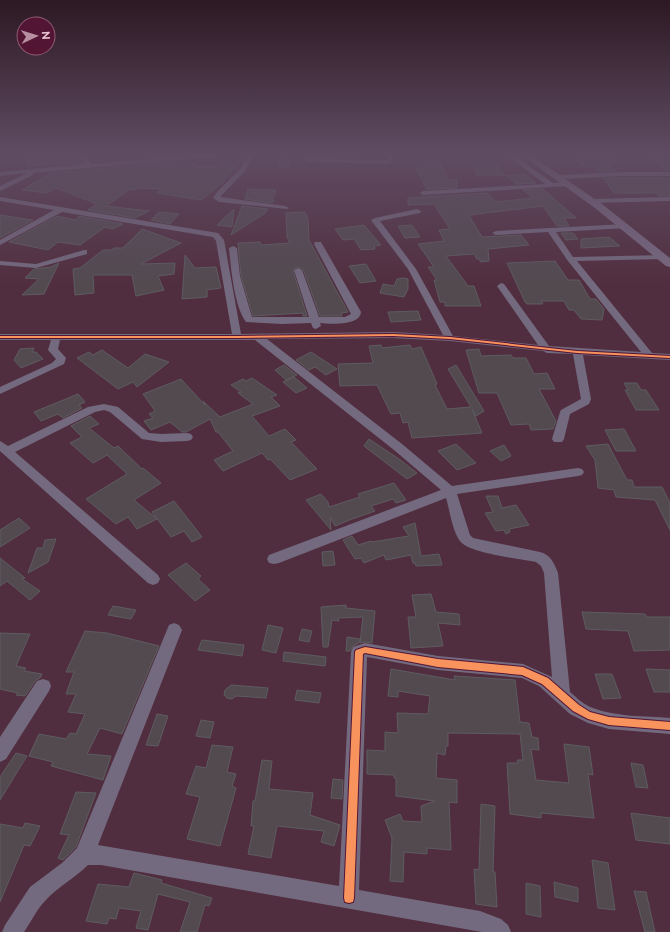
<svg xmlns="http://www.w3.org/2000/svg" width="670" height="932" font-family="Raleway,sans-serif">
	<rect width="100%" height="100%" fill="#512e3f"/>
	<g fill="#534a50" stroke="#5d5c60">
		<path d="M42,154H76L81,163L66,164L70,162L27,167L24,156Z"/>
		<path d="M647,154H659L670,161V170H664Z"/>
		<path d="M291,156L289,167H277L279,157Z"/>
		<path d="M615,156V164H610L616,171L598,172L594,166L585,167L570,157Z"/>
		<path d="M439,160L449,180H457V188L427,189L415,167H418L415,163Z"/>
		<path d="M181,161L183,163L195,162L196,166H221L222,161H242L223,182L201,200L157,193L160,189L138,188L135,190L130,189L106,206L149,211L135,218L88,210L97,204L56,188L47,193L22,190L51,173Z"/>
		<path d="M490,162L492,164H496L505,175H476L472,163Z"/>
		<path d="M525,174L536,183L516,184L507,176Z"/>
		<path d="M603,178H670V196H659L657,193H614Z"/>
		<path d="M248,189L276,190L272,200H274L272,203L245,199Z"/>
		<path d="M543,189L576,218H564L569,226H557L543,206L469,215L482,237L521,235L529,245L488,249L489,261L481,262L479,259H477L474,254L446,256L468,286H474L481,306H445V302H440L434,280H437L428,267H434L418,244L444,241L439,230L450,229L434,204L408,205V198L488,193L495,202L533,198L523,190Z"/>
		<path d="M242,206L268,209L264,214L231,235Z"/>
		<path d="M234,209L232,227L217,225Z"/>
		<path d="M159,212L179,214L170,224L151,220Z"/>
		<path d="M305,212L308,219L309,240L348,312L341,313L342,316H320L303,269L297,267L293,270L307,316H303V313L253,316L241,276L238,243L260,242L261,245L290,243L287,237L286,213Z"/>
		<path d="M0,215L33,220L0,238Z"/>
		<path d="M57,216L75,220L79,216L123,224L112,229L105,227L80,245L58,242L48,250L9,242Z"/>
		<path d="M364,225L381,245L374,246L375,249L361,250L354,239L343,240L335,229Z"/>
		<path d="M412,225L420,237L405,238L398,226Z"/>
		<path d="M142,229L181,243L141,264L175,263L174,274L158,276L164,290L136,296L132,275H93L94,293L75,295L73,269L80,268L103,250H112L114,248H123Z"/>
		<path d="M561,233H573L578,239L566,240Z"/>
		<path d="M609,237L620,246L581,248V239Z"/>
		<path d="M185,255L195,268L216,267L221,288L207,290V297L182,299Z"/>
		<path d="M555,261L568,280H579L590,299H596L604,309L602,320L581,319L574,310H569L564,301H541L543,304H527L525,302L507,263Z"/>
		<path d="M59,263L44,294L22,295L39,279L25,278L34,269L51,267Z"/>
		<path d="M366,264L376,281L360,283L349,266Z"/>
		<path d="M403,278L408,279V289L404,297L380,293L383,284L394,286L397,279Z"/>
		<path d="M418,311L421,320L391,322L388,312Z"/>
		<path d="M381,345L382,348L410,345L412,349L421,347L437,384L435,385L447,409L471,407L448,369L456,365L484,411L476,416L472,409L482,433L412,438L408,422L403,423L400,413L391,414L377,385L340,386L338,364L373,363L369,346Z"/>
		<path d="M34,348L32,352H36L43,359L21,368L14,360L20,349Z"/>
		<path d="M479,349L481,356L511,355L513,358H526L534,374L547,373L555,389H539L556,421L553,429L531,430L529,424L511,425L497,393H479L466,350Z"/>
		<path d="M102,350L128,368L145,354L169,362L137,387L133,382L118,389L77,358L89,352L93,355Z"/>
		<path d="M311,352L337,369L326,375L315,367L309,370L296,360Z"/>
		<path d="M284,365L297,375L286,380L275,370Z"/>
		<path d="M294,377L307,388L296,393L283,382Z"/>
		<path d="M252,378L277,395L271,397L280,406L252,416L269,436L285,429L296,440L291,442L317,469L290,480L270,459L268,460L262,453L223,471L214,460L233,451L218,432H216L210,419L186,432H182L170,422L151,430L144,421L153,418L149,414L155,411L143,394L181,379L205,405L203,401L220,417L253,404L238,393L241,392L231,385L243,379L246,381Z"/>
		<path d="M624,383H637L641,390H646L659,410H636L625,390H628Z"/>
		<path d="M78,394L85,402L79,405L82,408L63,418L58,414L41,421L34,412Z"/>
		<path d="M90,416L99,424L89,428L114,448L118,446L142,469L143,468L161,483L134,500L157,519L137,529L128,517L116,524L86,499L127,474L107,455L93,463L70,443L82,437L71,426Z"/>
		<path d="M624,429L636,451H616L605,430Z"/>
		<path d="M369,439L399,459L417,473L407,479L364,446Z"/>
		<path d="M456,444L476,463L457,470L438,451Z"/>
		<path d="M608,444L627,480H632L634,487H662L670,503V530L655,500L616,497L614,490L598,488L595,460L586,446Z"/>
		<path d="M504,445L511,456L501,461L490,451Z"/>
		<path d="M394,483L406,500L396,503L393,499L371,506L375,511L352,519L335,526L330,517L331,530L306,500L321,494L328,502L329,507L360,497L358,494Z"/>
		<path d="M486,496H498L502,508L516,505L529,525L509,529L510,532L506,534L504,530L496,531L485,513L493,512Z"/>
		<path d="M174,501L202,537L192,542L184,531L171,537L152,512Z"/>
		<path d="M19,518L30,528L0,547V530Z"/>
		<path d="M415,523L421,556L439,554L442,565L416,566L415,563H413L411,555L386,560L384,555L364,563L361,558L355,559L343,540L352,536L358,545L371,541L372,542L409,536L403,527Z"/>
		<path d="M56,539L48,562L28,573L37,548H43L45,540Z"/>
		<path d="M333,551L335,565L323,566L322,552Z"/>
		<path d="M0,558L25,578L22,579L40,591L30,600L7,581L0,586Z"/>
		<path d="M186,563L201,576L198,579L210,590L195,601L168,575Z"/>
		<path d="M431,594L436,612L459,614L460,625L438,623L443,646L411,648L408,617H416L412,595Z"/>
		<path d="M346,605V608L375,611L372,643L365,642L360,643L363,617L338,618L339,621L332,620L328,647H323L321,607Z"/>
		<path d="M113,606L136,610L131,619L108,615Z"/>
		<path d="M582,612L645,614L647,617H670V650L634,651L628,631L586,629Z"/>
		<path d="M268,625L283,628L276,653L262,650Z"/>
		<path d="M302,629L312,631L309,642L299,640Z"/>
		<path d="M85,631L107,633L159,646L122,734L100,728L87,754L111,756L103,780L51,766L53,762L29,756L39,734L66,739L70,733L76,734L85,714L68,712L76,694H66L74,672H66Z"/>
		<path d="M0,633L30,634L16,666L26,668L24,671L42,674L40,678L36,680L25,696L16,695L18,693L0,689Z"/>
		<path d="M347,637L360,639L359,643L353,646L350,651H346Z"/>
		<path d="M202,640L244,645L242,656L198,650Z"/>
		<path d="M284,652L326,657L325,666L283,661Z"/>
		<path d="M391,669L455,680L454,676L515,680L520,722L529,723L532,737L538,738L539,750L531,749L536,780L569,783L564,744L589,747L593,775L588,774L594,818L541,813V818L510,814L507,763H518L517,760H523L520,734L448,733V746H446L445,755L437,753L436,778L457,780V803L449,802L451,850L427,848V854L404,852L403,882L390,881L392,838L385,820L400,814L403,821L422,822L421,806L435,801L396,796V778H394V775L367,774V750L385,751V732L398,733L397,713L428,714L430,696L398,691V697L388,696Z"/>
		<path d="M646,669L670,670V692H654Z"/>
		<path d="M595,674H612L621,698L603,699Z"/>
		<path d="M231,685L268,688L266,698L236,696L232,699L227,698L224,695L225,690Z"/>
		<path d="M297,690L321,693L319,703L295,700Z"/>
		<path d="M157,714L168,716L158,746L146,745Z"/>
		<path d="M201,720L214,722L210,738L196,736Z"/>
		<path d="M212,745L233,747L227,772L236,774L232,786L236,788L220,846L187,839L200,797L186,794L196,766L206,768Z"/>
		<path d="M16,753L27,756L0,800V777Z"/>
		<path d="M262,760L272,761L269,789L313,793L310,815L340,825L334,846L321,842L324,831L277,826L271,858L248,854L254,826H251L253,801H255Z"/>
		<path d="M631,763L643,765L648,788L636,787Z"/>
		<path d="M333,779L343,780L342,799L331,798Z"/>
		<path d="M76,792L96,793L76,847L63,860L58,858L69,835L60,834Z"/>
		<path d="M481,804L495,806L493,872H495L497,907L476,904L474,869L479,870Z"/>
		<path d="M631,813L670,818V844L636,840Z"/>
		<path d="M25,823L40,826L30,846L24,845L0,902V824L23,828Z"/>
		<path d="M592,860L608,863L615,910L598,908Z"/>
		<path d="M134,873L162,880L161,883L212,898L209,906L205,905L197,932H180L190,902L158,894L148,930L136,928L141,911L119,908L116,919L109,918L107,924L86,921L98,884L129,887Z"/>
		<path d="M554,882L578,888V902L555,897Z"/>
		<path d="M526,883L540,886L541,917L526,914Z"/>
		<path d="M634,891L646,892L655,932H645Z"/>
	</g>
	<g fill="none" stroke-linecap="round" stroke-linejoin="round">
		<g fill="#746a7f" fill-rule="evenodd">
			<path d="M77,154H83L92,164L203,154H224L221,156L33,173V175L0,191V186L27,173L0,176V172L85,164Z"/>
			<path d="M248,154H254L245,171L220,197L285,206L289,208L287,209L219,202L213,198L218,191L240,169Z"/>
			<path d="M304,154H310L311,158L387,160H388L385,154H391L395,161L387,164L310,162L305,159Z"/>
			<path d="M505,154H512L553,183L569,182L572,184L569,186L423,195L420,193L423,191L545,184Z"/>
			<path d="M622,172H670V176H622L560,179L557,177L560,175Z"/>
			<path d="M0,197L218,233L224,240L241,334L393,332L443,335L408,269L371,220L375,218L417,209L421,211L420,213L380,221L416,269L453,336L538,345L497,286L501,283L504,284L549,346L641,352L568,261L548,232L496,235L492,233L496,231L625,224H628V228L556,232L573,257L665,255L666,257L662,259L577,261L652,353L670,354V360L583,355L591,399L589,404L570,414L564,439L562,442H554L552,439L560,412L561,410L581,399L573,354L547,353L543,351L450,341L393,338L267,339L402,444L452,486L578,468L582,469L584,472L582,475L578,476L457,494L470,535L473,538L540,552C551,555 554,563 558,573L570,692C577,698 584,705 593,708C616,717 645,716 670,718V734L609,729L588,723L570,714L539,686L522,678L438,670L367,657L359,890L480,911L501,919L508,925L511,932H482L101,865H88C74,879 57,887 45,901C37,909 31,922 24,932H2L5,925L30,887L62,863L77,848L169,625L174,623L179,625L182,630L98,845L339,886L351,652L353,647L365,643L438,656L523,664L552,677L544,573L541,566L536,562C520,559 468,553 460,541C452,530 450,511 446,498L279,563L274,564L269,563L267,559L269,555L441,490L394,450L255,340H60L58,349L66,358L64,364L0,394V387L52,363L56,359L48,350L51,340H0V334H232L216,241L213,237L62,212L0,245V240L54,210L0,201Z"/>
			<path d="M670,197V201L592,203L589,201L592,199Z"/>
			<path d="M315,242H321L361,312C360,326 330,324 320,323L321,326L316,329L313,328L311,323L282,324L246,322C234,306 231,268 229,248L233,246L237,248L240,276L252,317H309L294,270L298,268L302,270L319,317H345L351,314L314,244Z"/>
			<path d="M84,250H87V254L36,268L0,265V261L36,264Z"/>
			<path d="M104,404L118,407L149,433L161,434L187,433L191,434L193,437L191,440L187,441L161,442L142,439L110,412L104,410L95,412L15,452L158,575L160,579L158,583L153,585L148,583L0,451V441L8,446L88,407Z"/>
			<path d="M43,679L49,681L51,686L49,691L6,759L0,762V737L37,681Z"/>
		</g>
		<path fill="#796a81" fill-rule="evenodd" d="M520,154H529L602,204L670,258V267L666,266L595,208Z"/>
		<defs>
			<g id="cycleway">
				<path d="M393,334L450,337L577,351L670,356V358L577,353L450,339L393,336L237,338H0V336H237Z"/>
				<path d="M365,647L438,659L523,667L548,678L579,705L590,712L609,717L670,722V730L609,725L588,719L573,711L542,684L522,675L438,667L365,653L363,654L354,898L353,902L349,903L345,902L344,898L355,652L356,650Z"/>
			</g>
		</defs>
		<use href="#cycleway" stroke="#531534" stroke-width="2"/>
		<use href="#cycleway" fill="#f8935d" fill-rule="evenodd"/>
	</g>
	<linearGradient id="sky" x2="0" y2="1"><stop stop-color="#2d1923"/><stop offset="0.54" stop-color="#5f4c63"/><stop offset="1" stop-color="#5f4c63" stop-opacity="0"/></linearGradient>
	<rect width="670" height="284" fill="url(#sky)"/>
	<g transform="translate(36 36) rotate(86)"><circle r="19" fill="#531534" stroke="#905b74"/>
	<path d="M0-3L7 15L0 10L-7 15Z" fill="#b690a0"/>
	<text y="-6" font-size="11" font-weight="bold" text-anchor="middle" fill="#ecc5d4">N</text>
	</g>
</svg>
